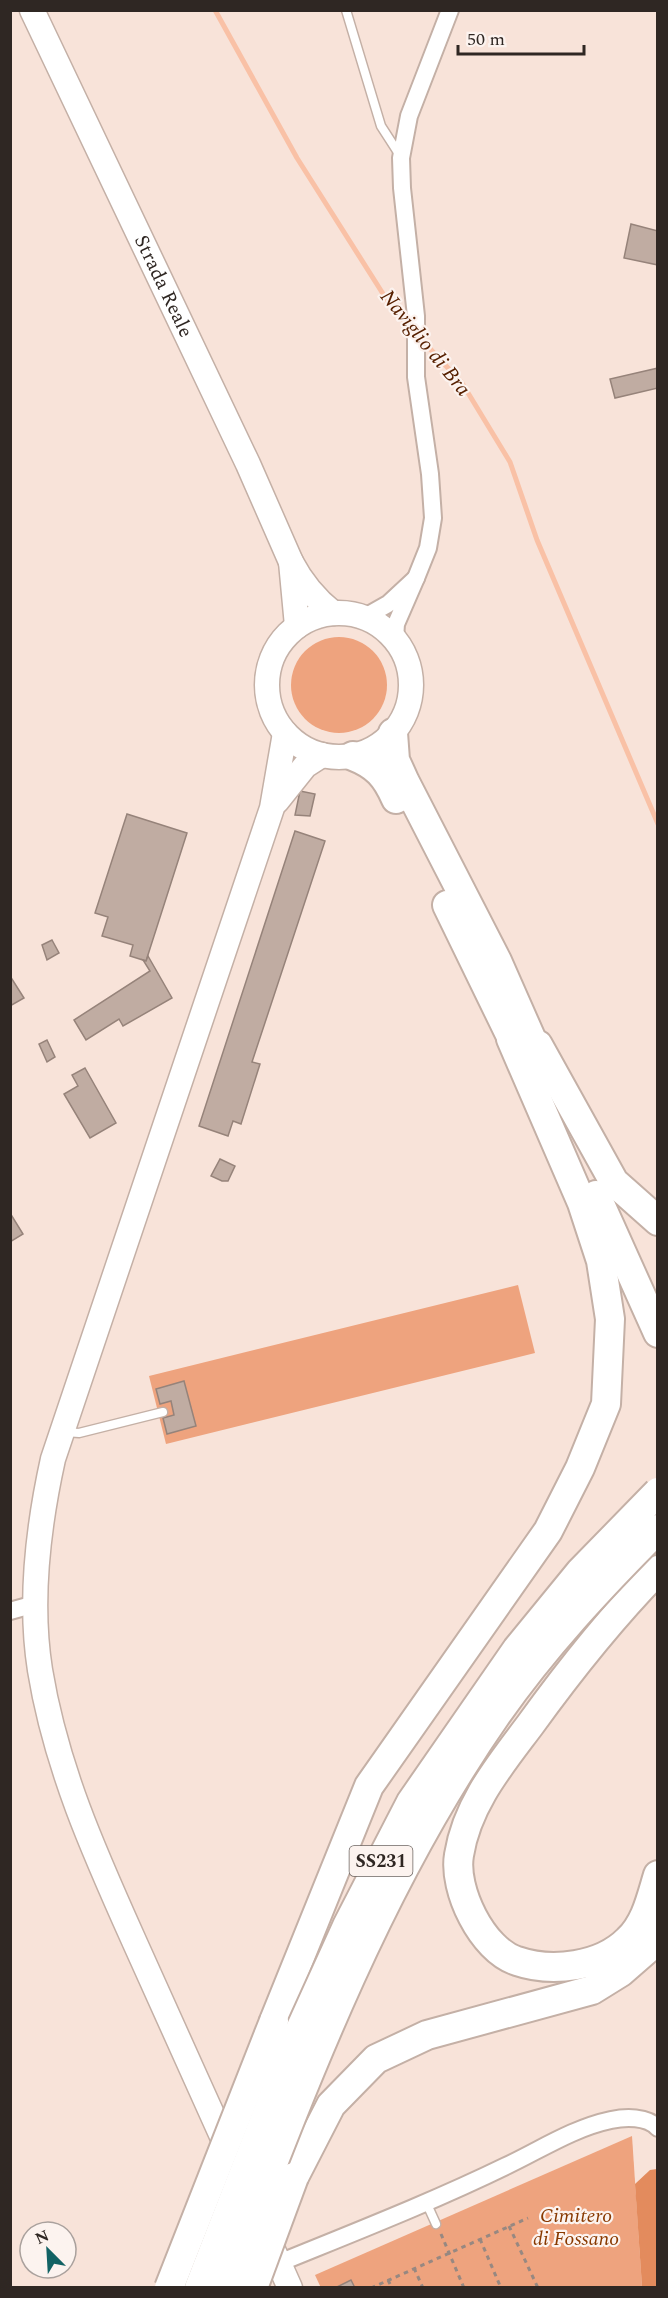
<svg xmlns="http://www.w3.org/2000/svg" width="668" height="2298" font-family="Spectral,serif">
	<rect width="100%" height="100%" fill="#f8e3d9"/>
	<g fill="#eea37e">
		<circle cx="339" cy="685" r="48"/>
		<path d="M518,1285L535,1353L166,1444L149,1376Z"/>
		<path d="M632,2136L642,2287L321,2288L315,2275Z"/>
	</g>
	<path fill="#e38b5d" d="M657,2169V2287H642L635,2184L650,2170Z"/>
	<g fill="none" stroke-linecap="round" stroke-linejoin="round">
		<g stroke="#f9c1a6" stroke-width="5">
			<path d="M215,10L297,158L392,308L412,330"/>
			<path d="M421,339L462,383L510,462L537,540L658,824"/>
		</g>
	</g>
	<g fill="#c0aca2" stroke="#96837a" stroke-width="1.5">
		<path d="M631,224L658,231V265L624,258Z"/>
		<path d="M658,368V388L615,398L610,379Z"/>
		<path d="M300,791L315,794L310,816L295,815Z"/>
		<path d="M127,814L187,833L146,961L130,956L133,945L102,936L108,917L95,913Z"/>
		<path d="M295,831L325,841L252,1062L260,1064L241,1124L233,1121L228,1136L199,1126Z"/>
		<path d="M52,940L59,953L47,960L42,945Z"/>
		<path d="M148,956L172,998L123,1026L119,1019L86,1040L74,1020L150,971L143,960L146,961Z"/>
		<path d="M10,976L24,998L10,1006Z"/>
		<path d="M47,1040L55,1057L47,1062L39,1044Z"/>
		<path d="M85,1068L116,1123L90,1138L64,1094L78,1086L72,1075Z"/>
		<path d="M220,1159L235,1166L228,1181H222L211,1176Z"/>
		<path d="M10,1213L23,1234L10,1242Z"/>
		<path d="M184,1381L196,1426L167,1434L163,1418L174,1415L171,1401L160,1404L156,1389Z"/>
		<path d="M351,2280L355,2288H335Z"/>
	</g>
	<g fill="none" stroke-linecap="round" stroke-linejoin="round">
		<defs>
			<g id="service">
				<path d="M346,10L381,126L401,157"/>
				<path d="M65,1432L79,1433L163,1412"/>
				<path d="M426,2202L436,2224"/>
			</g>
			<g id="minor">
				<path d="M416,578L428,548L433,518L430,474L416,377V316L402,188L401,158L409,116L450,10"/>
				<path d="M365,617L388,604L416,578L396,624L395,639"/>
				<path d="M10,1611L35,1604"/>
				<path d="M279,2263C355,2232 432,2202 506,2166C540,2150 573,2128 611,2120C625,2117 647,2116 658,2128"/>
			</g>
			<g id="secondary">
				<path id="s1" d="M32,10L248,464L291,562"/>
				<circle cx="339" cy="685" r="72"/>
				<path d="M297,626L291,562C302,583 314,598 333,613"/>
				<path d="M277,801L305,766L322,755"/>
				<path d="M230,2154C199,2084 167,2014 135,1943C95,1854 56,1768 40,1670C29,1601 38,1527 53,1459L272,808L285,733"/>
				<path d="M265,2232L290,2288"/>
			</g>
			<g id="trunk">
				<path d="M393,733L395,760L405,782L497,961L542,1063"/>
				<path d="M353,756C376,765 386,776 396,799"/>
				<path d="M447,905L520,1055"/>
				<path d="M538,1045L614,1182L658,1221"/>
				<path d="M596,1195L658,1333"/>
				<path d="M658,1570C611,1618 569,1671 530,1725C500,1765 467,1804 459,1855C453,1889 482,1950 517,1961C552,1973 601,1967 628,1940C646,1923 651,1898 658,1875"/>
				<path d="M274,2021L369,1786L548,1531L580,1468L606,1404L610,1319L601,1261L582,1203L511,1039"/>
				<path d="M294,2177L331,2105L376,2059L427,2035L592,1990L621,1972L652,1945L658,1930"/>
			</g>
		</defs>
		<use href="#service" stroke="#c4b0a6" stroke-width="11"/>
		<use href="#minor" stroke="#c4b0a6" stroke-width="20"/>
		<use href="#secondary" stroke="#c4b0a6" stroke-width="27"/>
		<use href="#trunk" stroke="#c4b0a6" stroke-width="32"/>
		<g stroke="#978881" stroke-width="3" stroke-dasharray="4.5 4.5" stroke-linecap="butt">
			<path d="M509,2226L538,2288"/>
			<path d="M441,2234L464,2288"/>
			<path d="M480,2239L501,2288"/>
			<path d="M414,2268L423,2288"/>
			<path d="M388,2280L392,2288"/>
			<path d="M371,2288L528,2218"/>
		</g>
		<use href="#service" stroke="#fff" stroke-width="8"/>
		<use href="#minor" stroke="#fff" stroke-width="16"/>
		<use href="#secondary" stroke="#fff" stroke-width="24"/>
		<use href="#trunk" stroke="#fff" stroke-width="28"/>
		<defs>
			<g id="trunk-bridge">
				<path d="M169,2288L274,2021"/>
				<path d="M199,2288L298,2034L347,1926L411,1802L517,1649L580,1572L658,1492"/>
				<path d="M225,2288C301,2090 375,1889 497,1714C544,1647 600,1587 658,1529"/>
				<path d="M253,2288L294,2177"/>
			</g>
		</defs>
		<use href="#trunk-bridge" stroke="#c4b0a6" stroke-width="32" stroke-linecap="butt"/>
		<use href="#trunk-bridge" stroke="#fff" stroke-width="28"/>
	</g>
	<g text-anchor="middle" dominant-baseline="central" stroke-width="4.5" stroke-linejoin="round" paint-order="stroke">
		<rect fill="#fcf3ef" stroke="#6c6460" stroke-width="1.5" x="349.5" y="1846" width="63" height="30" rx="4.5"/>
		<g font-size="18" font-weight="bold" fill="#2f2723">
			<text x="381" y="1861">SS231</text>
		</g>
		<g font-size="20" fill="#2f2723" stroke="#fcf3ef">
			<text stroke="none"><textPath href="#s1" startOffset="306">Strada Reale</textPath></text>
		</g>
		<g font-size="20" font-style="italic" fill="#883900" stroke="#fcf3ef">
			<text x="576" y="2216">Cimitero<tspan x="576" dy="23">di Fossano</tspan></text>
		</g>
		<g font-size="21" font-style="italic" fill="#572000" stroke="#fcf3ef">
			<text transform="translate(425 343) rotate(51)">Naviglio di Bra</text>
		</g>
	</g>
	<rect width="668" height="2298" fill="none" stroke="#2f2723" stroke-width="24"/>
	<g transform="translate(48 2250) rotate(336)"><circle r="28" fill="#fcf3ef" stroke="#aaa19d" stroke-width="1.5"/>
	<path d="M0-4.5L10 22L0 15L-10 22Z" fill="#126264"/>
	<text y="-9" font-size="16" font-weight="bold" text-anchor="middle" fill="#2f2723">N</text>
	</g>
	<path d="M458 45v9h126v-9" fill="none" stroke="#2f2723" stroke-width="3"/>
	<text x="467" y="45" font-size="18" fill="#2f2723" stroke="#fcf3ef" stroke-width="4.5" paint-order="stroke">50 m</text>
</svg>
